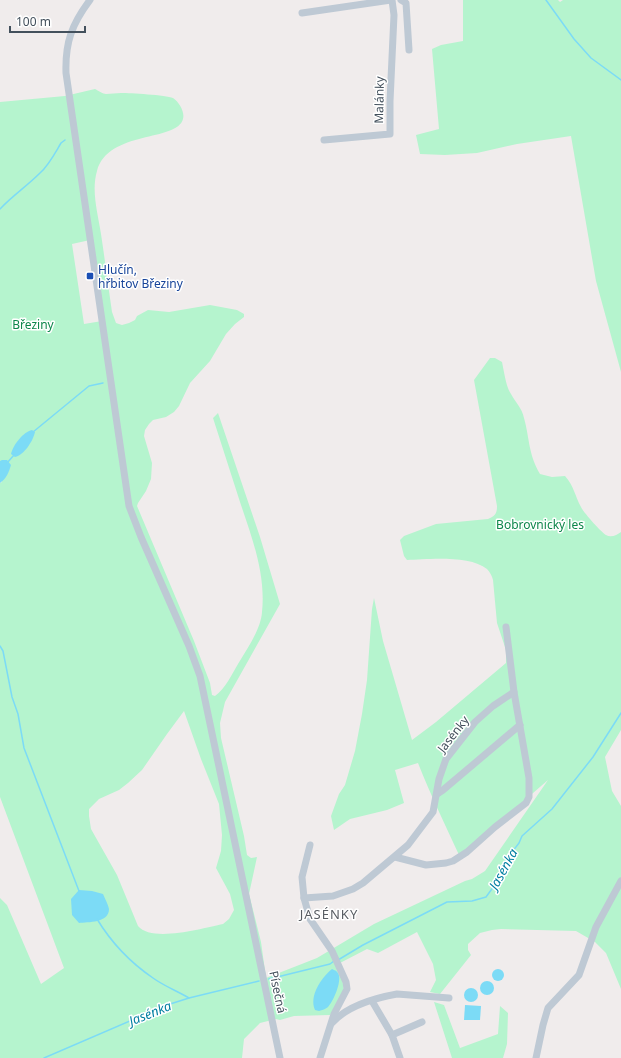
<svg xmlns="http://www.w3.org/2000/svg" width="621" height="1058" font-family="'Noto Sans',sans-serif">
	<rect width="100%" height="100%" fill="#f0ecec"/>
	<g fill="#b5f4ce" fill-rule="evenodd">
		<path d="M463,0H558L560,2L563,0H621V372L596,281L571,136L517,144L477,153L445,155L420,154L416,135L439,129L432,49L441,45L463,41Z"/>
		<path d="M95,89C99,91 103,94 106,94C111,94 116,93 121,93C130,93 166,95 173,98C179,102 185,112 183,119C177,142 108,130 97,171C91,191 98,214 101,234C105,260 108,286 112,312L116,323L122,325L129,323L135,320L137,316L148,310L169,312L210,305L237,310L244,314V317L235,324L226,334L210,361L190,383L179,406L174,412L166,417L153,420L149,424L145,430L144,436L152,463L151,479L146,491L138,503L137,506L194,641L210,683L212,695L215,696C225,689 232,674 238,664C247,649 261,629 262,612C266,574 252,538 240,502C231,474 222,446 213,418L218,413L260,537L280,604L225,702L220,723L221,738L244,836L247,855L251,858L257,857L249,894L261,942L266,978L317,958L374,924L465,881L472,879L485,871L548,780L466,851L459,855C445,824 430,794 418,763L395,770L404,803L387,810L350,819L334,830L331,816L339,794L345,785L355,751L362,714L367,680L372,609L374,598L383,641L412,740L436,722L506,663V650L497,623L493,580C492,576 490,572 487,569C470,555 428,559 407,560L404,556L400,540L404,536L436,524L488,519C495,516 497,514 497,506L474,380L490,358H495L502,362C504,371 506,387 511,394C516,403 522,408 524,418C530,440 528,453 540,474L552,477L565,476C574,486 575,496 581,507C583,512 602,533 606,535C611,538 617,535 621,532V730L605,757L612,791L621,806V989L606,953L595,942L576,931L501,929L492,930L480,933L468,944V950L471,955L440,994L430,992L436,980L433,964L417,932L378,953L367,949L340,963L344,991L330,1015L294,1016L280,1020L276,1019L260,1023L244,1039L242,1058H0V898L7,905L41,984L64,968L0,797V483L2,482L0,461V102L65,96ZM90,240L102,321L84,324L72,244ZM184,711L201,759L219,804L222,835L221,851L216,868L230,894L234,910L229,919L223,924C203,928 152,943 138,926L117,875L91,829L89,816V809L99,799L119,790L128,783L142,770L167,734Z"/>
		<path d="M434,1002L444,1005L460,1048L498,1034L500,1006L508,1013L507,1044L503,1058H452Z"/>
	</g>
	<g fill="#7cdbf6">
		<path d="M32,430L35,432C33,441 24,455 15,457L11,454C13,445 23,432 32,430Z"/>
		<path d="M2,460H7L11,465C9,472 6,479 0,483V461Z"/>
		<path d="M79,890L92,891L103,894C105,899 108,904 109,909C109,923 88,922 79,923L72,915L71,899Z"/>
		<path d="M332,969C333,970 336,970 337,972C344,978 333,1002 328,1007C326,1009 322,1010 319,1011L315,1010C309,996 321,978 332,969Z"/>
		<circle cx="498" cy="975" r="6"/>
		<circle cx="487" cy="988" r="7"/>
		<circle cx="471" cy="995" r="7"/>
		<path d="M465,1005L481,1006L480,1020H464Z"/>
	</g>
	<g fill="none" stroke-linecap="round" stroke-linejoin="round">
		<g stroke="#7cdbf6" stroke-width="1.5">
			<path d="M546,0L574,39L591,58L621,80"/>
			<path d="M0,209C12,196 27,186 40,173C49,165 55,153 61,143L65,140"/>
			<path d="M33,432L89,386L103,383"/>
			<path d="M7,463L14,455"/>
			<path d="M0,646L3,651L12,697L18,714L24,748L79,891"/>
			<path d="M97,919C111,942 131,963 153,978C164,986 177,991 189,998"/>
			<path d="M338,960L363,945L447,902L472,901L486,897L494,886L506,860L519,843L522,836L552,809L593,757L621,713"/>
			<path d="M269,979L330,964L334,961"/>
			<path d="M44,1058L167,1005L189,998L259,981"/>
		</g>
		<g stroke="#bec9d4" stroke-width="7">
			<path d="M90,0C72,24 65,42 66,73L129,506L141,537L189,646L200,676L280,1058"/>
			<path d="M401,0L406,3L409,50"/>
			<path d="M302,13L391,0"/>
			<path d="M324,140L390,134V101L394,15L392,0"/>
			<path d="M437,794L443,790L520,725"/>
			<path d="M395,857L426,865L446,863L453,861L467,852L495,827L526,803L529,797V778L514,692"/>
			<path d="M304,898L302,877L310,845"/>
			<path d="M372,1001L392,1035L400,1058"/>
			<path d="M332,1023C347,1006 375,998 397,994L449,998"/>
			<path d="M392,1035L422,1022"/>
			<path d="M320,1058L334,1014L347,989L346,982L332,951L310,919L304,898L333,896L353,889L363,883L408,845L433,812L439,779L446,759L475,722L493,706L514,692L506,627"/>
			<path d="M536,1058L543,1025L548,1008L579,975L596,927L621,881"/>
		</g>
	</g>
	<rect fill="#1a4fb4" stroke="#fff" stroke-width="1.5" x="86" y="272" width="8" height="8" rx="2"/>
	<g text-anchor="middle" dominant-baseline="central" stroke-width="3" stroke-linejoin="round" paint-order="stroke">
		<g font-size="12" fill="#43505c" stroke="#fff">
			<text transform="translate(379 100) rotate(-89)">Malánky</text>
			<text transform="translate(453 734) rotate(-52)">Jasénky</text>
			<text transform="translate(278 992) rotate(78)">Písečná</text>
		</g>
		<g font-size="12" fill="#164399" stroke="#fff" text-anchor="start">
			<text x="98" y="269">Hlučín,<tspan x="98" dy="14">hřbitov Březiny</tspan></text>
		</g>
		<g font-size="12" fill="#0c864a" stroke="#fff">
			<text x="33" y="324">Březiny</text>
			<text x="540" y="524">Bobrovnický les</text>
		</g>
		<g font-size="13" font-style="italic" fill="#027fa2" stroke="#fff">
			<text transform="translate(503 869) rotate(-61)">Jasénka</text>
			<text transform="translate(150 1013) rotate(-22)">Jasénka</text>
		</g>
		<g font-size="13" letter-spacing="1" fill="#595d63" stroke="#fff">
			<text x="329" y="914">JASÉNKY</text>
		</g>
	</g>
	<path d="M10 26v6h75v-6" fill="none" stroke="#43505c" stroke-width="2"/>
	<text x="16" y="26" font-size="12" fill="#43505c" stroke="#ffffff" stroke-width="3" paint-order="stroke">100 m</text>
</svg>
